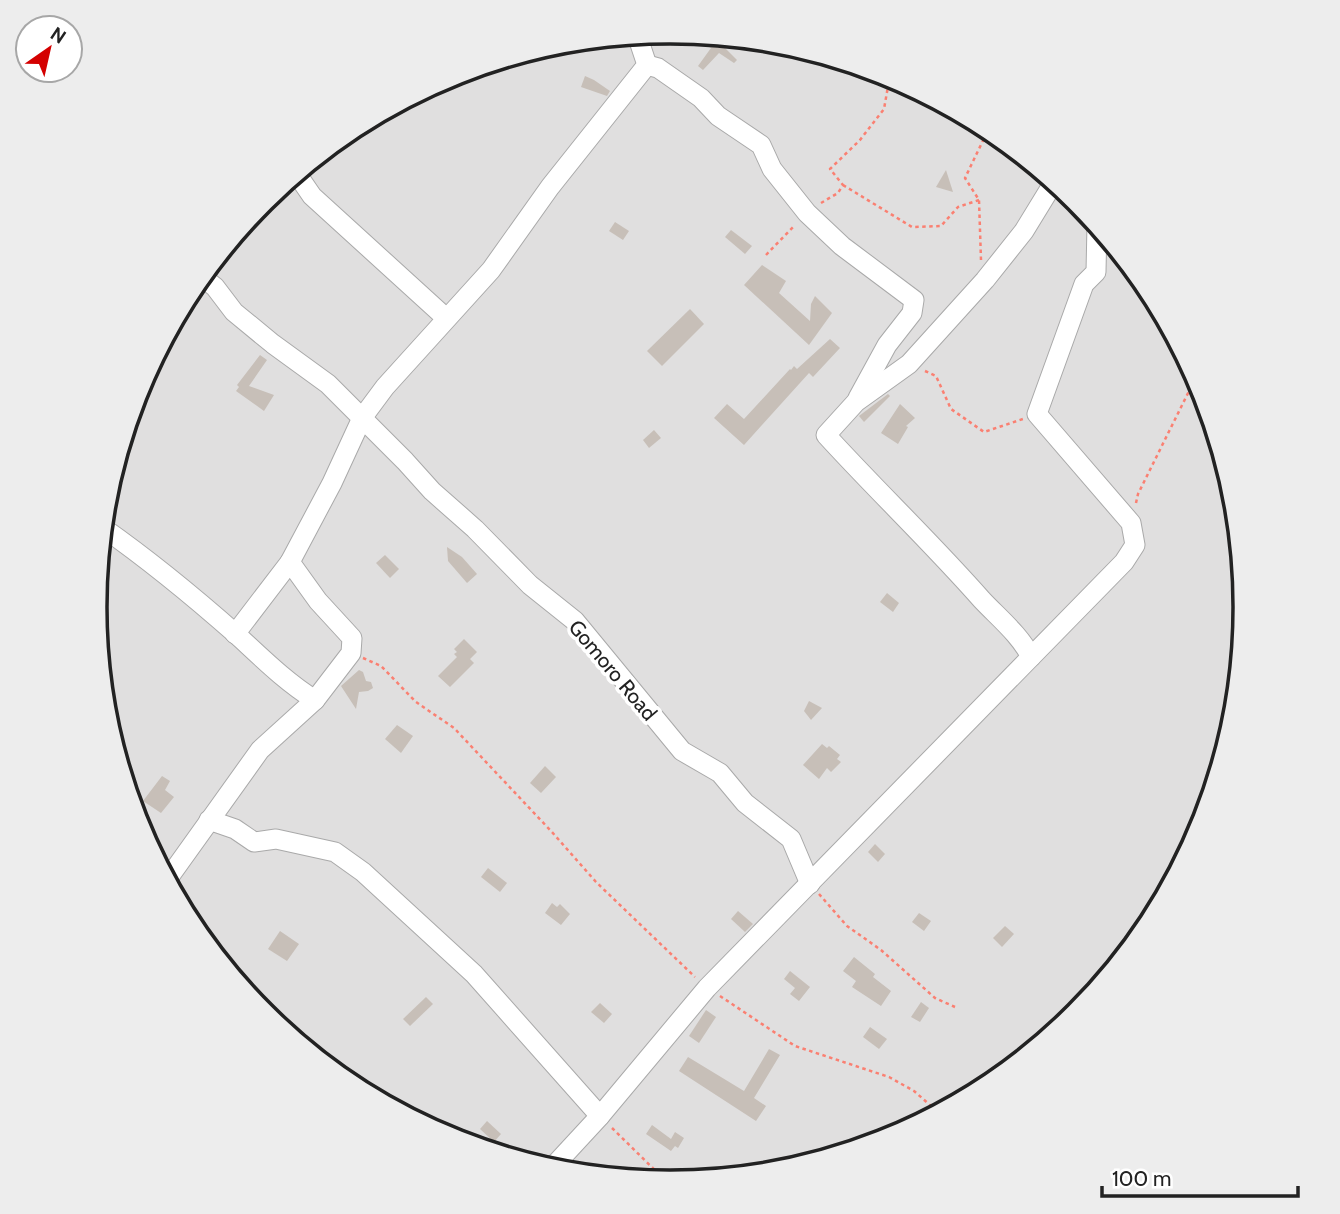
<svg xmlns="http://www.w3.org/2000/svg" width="1340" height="1214" font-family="Cabin,sans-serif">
	<rect width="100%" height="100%" fill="#f2efe9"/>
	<circle fill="#e0dfdf" cx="670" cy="607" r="574"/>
	<g fill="#c7bfb8">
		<path d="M687,33L713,36L737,60L734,63L719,53L703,70L698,66L711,48Z"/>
		<path d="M585,76L594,80L610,91L607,96L581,87Z"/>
		<path d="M946,170L953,192L936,187Z"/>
		<path d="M615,222L629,231L623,240L609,231Z"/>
		<path d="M731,230L752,246L745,254L725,237Z"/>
		<path d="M762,265L786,281L779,293L810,321L811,304L815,296L832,313L809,345L744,285Z"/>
		<path d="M690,309L704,324L662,366L647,351Z"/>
		<path d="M830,339L840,348L813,377L809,373L744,445L714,418L727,404L744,419L790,369L791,370L794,366L797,369Z"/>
		<path d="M260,355L267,360L249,386L274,395L264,411L236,391L239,387L237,385Z"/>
		<path d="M888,394L890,396L864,422L859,416Z"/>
		<path d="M900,404L915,418L906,426L908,427L898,444L881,433Z"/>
		<path d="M654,430L661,438L649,448L643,440Z"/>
		<path d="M447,547L462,557L477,574L467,583L448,561Z"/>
		<path d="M385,555L399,569L390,578L376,563Z"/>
		<path d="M887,593L899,603L893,612L880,602Z"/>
		<path d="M464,639L477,652L470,659L474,663L450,687L438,676L457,657L454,654L457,652L454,649Z"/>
		<path d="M359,670L363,672L366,681L371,682L373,688L368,691L359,692L356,709L341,686Z"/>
		<path d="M809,701L822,708L811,720L804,711Z"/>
		<path d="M397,725L413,736L401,753L385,739Z"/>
		<path d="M822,744L827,748L829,746L840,755L837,759L841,762L831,772L827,768L819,779L803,765Z"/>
		<path d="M545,766L556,777L541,793L530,783Z"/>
		<path d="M162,776L170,781L165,790L174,797L161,813L143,801Z"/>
		<path d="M875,844L885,854L878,862L868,852Z"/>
		<path d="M488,868L507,883L500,892L481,877Z"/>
		<path d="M552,903L557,907L560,904L570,914L561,925L545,913Z"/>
		<path d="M738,911L753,924L745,932L731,919Z"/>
		<path d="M919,913L931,921L924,931L912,922Z"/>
		<path d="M1005,926L1014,934L1002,947L993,938Z"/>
		<path d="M280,931L299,944L287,961L268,949Z"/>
		<path d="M854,957L875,974L873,977L891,991L881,1006L852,987L856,981L843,971Z"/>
		<path d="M790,971L810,987L799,1001L790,994L795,988L784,979Z"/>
		<path d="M426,997L433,1004L410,1026L403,1019Z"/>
		<path d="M921,1002L929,1008L920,1022L911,1017Z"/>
		<path d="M600,1003L612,1014L604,1023L591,1012Z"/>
		<path d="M706,1010L716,1017L699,1043L689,1036Z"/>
		<path d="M870,1027L887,1039L879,1049L863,1037Z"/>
		<path d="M769,1049L780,1055L754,1098L766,1106L756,1121L679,1071L688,1057L744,1091Z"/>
		<path d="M487,1121L501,1134L494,1142L480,1129Z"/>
		<path d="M652,1125L671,1139L675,1132L684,1138L678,1148L675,1146L671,1151L646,1134Z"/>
	</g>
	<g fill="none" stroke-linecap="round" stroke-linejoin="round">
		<defs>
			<g id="minor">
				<path d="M647,65L658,68L701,98L718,116L761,145L772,169L807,213L842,246L914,300L912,313L887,345L858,398"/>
				<path d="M299,171L301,180L312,196L446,318"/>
				<path d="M201,276L215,287L234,312L273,344L328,384L405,461L432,491L475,529L530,585L575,621L682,751L720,773L745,803L791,839L810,884"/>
				<path d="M102,527C149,560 194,597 237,635C262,658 286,682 315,700"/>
				<path d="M235,634L290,562"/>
				<path d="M1031,657C1020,635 999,618 982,600C932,543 877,491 826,435L856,402L909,364L985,280L1024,231L1054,182"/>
				<path d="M209,820L235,829L254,842L276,839L335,852L363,872L474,974L600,1116"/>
				<path d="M167,880L260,750L315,700L351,653L352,638L318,601L290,562L332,483L362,418L385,387L491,270L550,187L647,65L637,35"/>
				<path d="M551,1169L600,1116L707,988L1124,562L1135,545L1131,523L1037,414L1084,284L1096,272L1097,224"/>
			</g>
		</defs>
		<use href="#minor" stroke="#a9a9a9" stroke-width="21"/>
		<g stroke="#fa8072" stroke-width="2.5" stroke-dasharray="3.5 3.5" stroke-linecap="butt">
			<path d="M843,185L912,227L941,226L958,207L979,200"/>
			<path d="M821,203L838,193L843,185L830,169L860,140L884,109L890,75"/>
			<path d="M766,255L795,225"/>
			<path d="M981,260L979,200L965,178L989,128"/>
			<path d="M1113,260L1121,254"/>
			<path d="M925,371L936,376L951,409L984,432L1023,419"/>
			<path d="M1136,503L1138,494L1196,377"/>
			<path d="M363,658L381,666L416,702L454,728L551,831L596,882L695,977"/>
			<path d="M819,894L847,926L881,950L935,998L955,1007"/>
			<path d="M720,996L795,1046L889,1077L914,1091L939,1113"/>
			<path d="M612,1128L667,1182"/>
		</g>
		<use href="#minor" stroke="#fff" stroke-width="19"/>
	</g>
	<g text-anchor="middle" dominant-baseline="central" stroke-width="7" stroke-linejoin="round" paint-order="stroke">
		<g font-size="21" fill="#222" stroke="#fff">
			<text transform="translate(613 670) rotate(50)">Gomoro Road</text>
		</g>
	</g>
	<path d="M0 0H1340V1214H0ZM107 607a563 563 0 1 1 1126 0a563 563 0 1 1-1126 0Z" fill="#ededed" fill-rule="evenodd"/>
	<path fill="none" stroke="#222" stroke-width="3.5" d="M107 607a563 563 0 1 1 1126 0a563 563 0 1 1-1126 0Z"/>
	<g transform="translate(49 49) rotate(34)"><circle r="33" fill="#ffffff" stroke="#a7a7a7" stroke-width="2"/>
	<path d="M0-5L12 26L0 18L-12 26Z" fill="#d40000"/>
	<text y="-10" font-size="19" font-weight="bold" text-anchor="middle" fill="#222222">N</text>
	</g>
	<path d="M1102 1186v10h196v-10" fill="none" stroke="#222222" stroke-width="3.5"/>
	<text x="1112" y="1186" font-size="21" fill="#222222" stroke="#ffffff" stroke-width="5" paint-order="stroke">100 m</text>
</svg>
